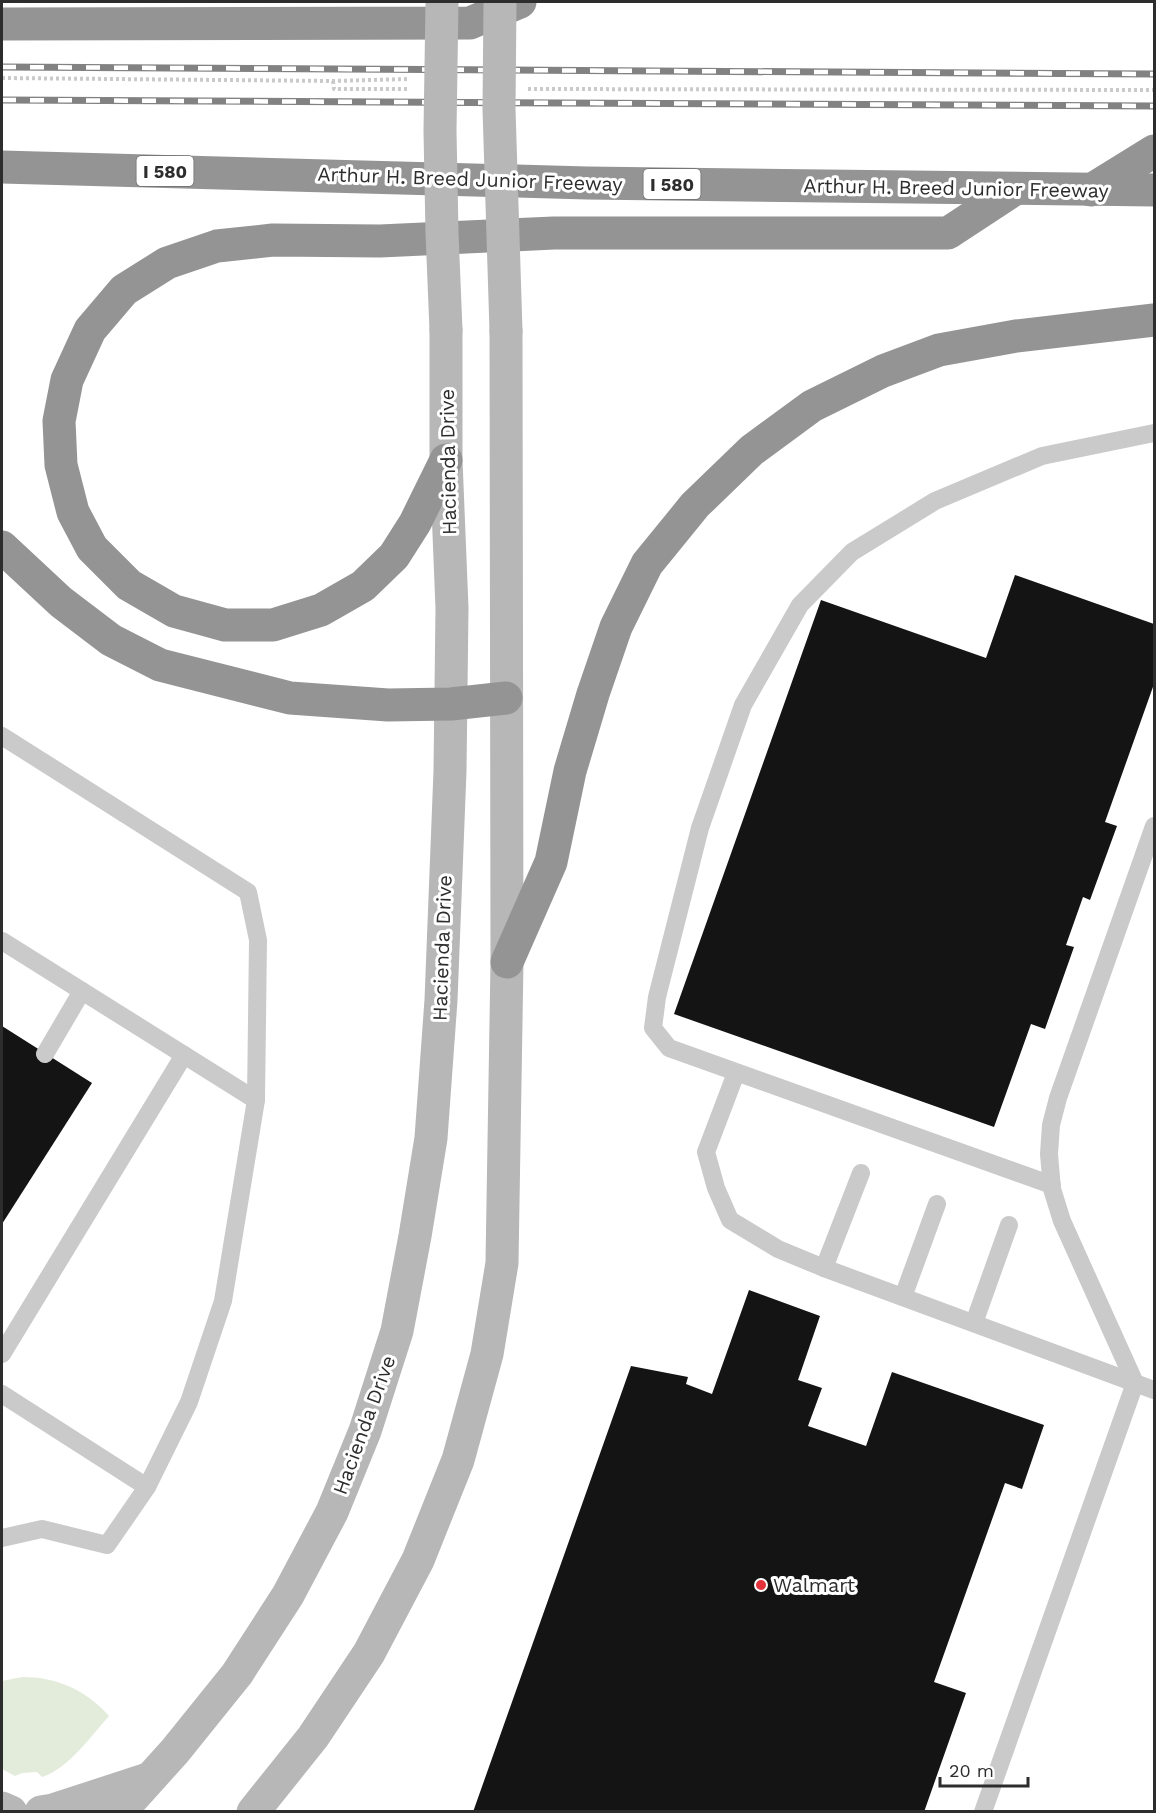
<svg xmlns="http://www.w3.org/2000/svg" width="1156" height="1813" font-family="'Work Sans',sans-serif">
	<rect width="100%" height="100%" fill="#fff"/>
	<path fill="#e3ebdb" d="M22,1677C57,1677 86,1690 109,1716C91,1736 68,1769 42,1777L37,1772L22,1773L15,1776L2,1769V1681Z"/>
	<g fill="#141414">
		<path d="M1015,575L1154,624V684L1105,822L1117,826L1090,900L1083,897L1066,945L1074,947L1045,1029L1031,1024L994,1127L674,1014L821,600L986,658Z"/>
		<path d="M2,1026L92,1083L2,1224Z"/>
		<path d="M749,1290L820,1316L798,1380L822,1388L808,1426L866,1446L892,1372L1044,1425L1022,1489L1005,1483L934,1682L966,1693L924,1812H473L631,1366L688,1377L686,1384L712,1394Z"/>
	</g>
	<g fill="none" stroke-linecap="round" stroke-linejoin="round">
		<g stroke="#cacaca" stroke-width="4" stroke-dasharray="3 3" stroke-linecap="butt">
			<path d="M2,78L333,81L409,79"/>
			<path d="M333,81L334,89H410"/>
			<path d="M528,89L1154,90"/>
		</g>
		<g stroke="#cacaca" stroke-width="18">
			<path d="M2,736L248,892L258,940L256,1100L223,1301L189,1402L147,1487L107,1545L42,1529L2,1538"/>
			<path d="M2,941L256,1100"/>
			<path d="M45,1054L82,991"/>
			<path d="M736,1073L706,1152L716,1188L730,1220L778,1249L824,1268L1154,1390"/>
			<path d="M1052,1185L669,1048L653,1028L657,997L700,828L743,705L800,605L852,552L935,501L1042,456L1154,433"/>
			<path d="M824,1268L861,1173"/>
			<path d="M903,1297L937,1204"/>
			<path d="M974,1323L1009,1225"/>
			<path d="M2,1354L184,1055"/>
			<path d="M2,1394L147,1487"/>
			<path d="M983,1812L1135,1383L1062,1221L1052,1189L1049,1154L1051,1125L1058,1098L1154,826"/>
		</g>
		<g stroke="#b7b7b7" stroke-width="33">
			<path d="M2,1808L11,1812"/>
			<path d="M41,1812L53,1810L148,1779"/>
			<path d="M120,1812L175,1751L237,1674L288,1595L332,1512L365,1431L397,1331L415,1236L431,1138L441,1000L450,771L452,608L446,460V330"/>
			<path d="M253,1812L313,1737L369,1653L418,1560L458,1460L487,1354L502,1263L507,962L506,331"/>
		</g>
		<g stroke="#949494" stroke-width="33">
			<path d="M2,24L470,23L520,2"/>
			<path d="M2,167L587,183L1154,190"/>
			<path d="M1091,190L1154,151"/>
			<path d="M446,460L415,523L394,556L363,586L321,610L273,625H225L174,611L129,585L92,548L73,512L61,465L59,421L67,380L90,330L124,290L167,263L217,246L273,240L380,241L554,233H948L1015,189"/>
			<path d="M2,547L61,602L111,640L160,665L290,698L388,705L451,704L506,698"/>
			<path d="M507,962L551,862L570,771L593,694L616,627L647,564L695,505L752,450L812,406L883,371L939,350L1016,336L1154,320"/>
		</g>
		<defs>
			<g id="rail">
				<path d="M2,67L1154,74"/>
				<path d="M2,100L1154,106"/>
			</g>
		</defs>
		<use href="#rail" stroke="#828282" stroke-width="7"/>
		<use href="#rail" stroke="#fff" stroke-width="4.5" stroke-dasharray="14" stroke-linecap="butt"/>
		<g stroke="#b7b7b7" stroke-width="33">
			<path d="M442,2L440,131L442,233L446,330"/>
			<path d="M500,2L499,109L506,331"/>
		</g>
	</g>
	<circle fill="#e3313b" stroke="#fff" stroke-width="2" cx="761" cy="1585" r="6"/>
	<g text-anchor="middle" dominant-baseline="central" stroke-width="6" stroke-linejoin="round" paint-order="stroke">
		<g fill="#fff" stroke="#6c6c6c" stroke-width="1.5">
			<rect x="136.5" y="156" width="57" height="30" rx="4.5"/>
			<rect x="643.5" y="169" width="57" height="30" rx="4.5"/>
		</g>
		<g font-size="18" font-weight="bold" fill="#2d2d2d">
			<text x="165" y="171">I 580</text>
			<text x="672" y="184">I 580</text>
		</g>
		<g font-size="20" fill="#2d2d2d" stroke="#fff">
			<text transform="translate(470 179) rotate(2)">Arthur H. Breed Junior Freeway</text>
			<text transform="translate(956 188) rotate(1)">Arthur H. Breed Junior Freeway</text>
			<text transform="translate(448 462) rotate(-91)">Hacienda Drive</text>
			<text transform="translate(442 948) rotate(-88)">Hacienda Drive</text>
			<text transform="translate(364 1425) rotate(-70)">Hacienda Drive</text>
		</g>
		<g font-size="20" fill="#2d2d2d" stroke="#fff" text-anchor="start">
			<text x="773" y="1585">Walmart</text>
		</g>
	</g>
	<rect width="1156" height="1813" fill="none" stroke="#2d2d2d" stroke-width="6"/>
	<path d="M940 1777v9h88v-9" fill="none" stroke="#2d2d2d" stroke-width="3"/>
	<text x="949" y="1777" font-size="18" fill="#2d2d2d" stroke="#ffffff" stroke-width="4.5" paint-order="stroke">20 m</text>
</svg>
